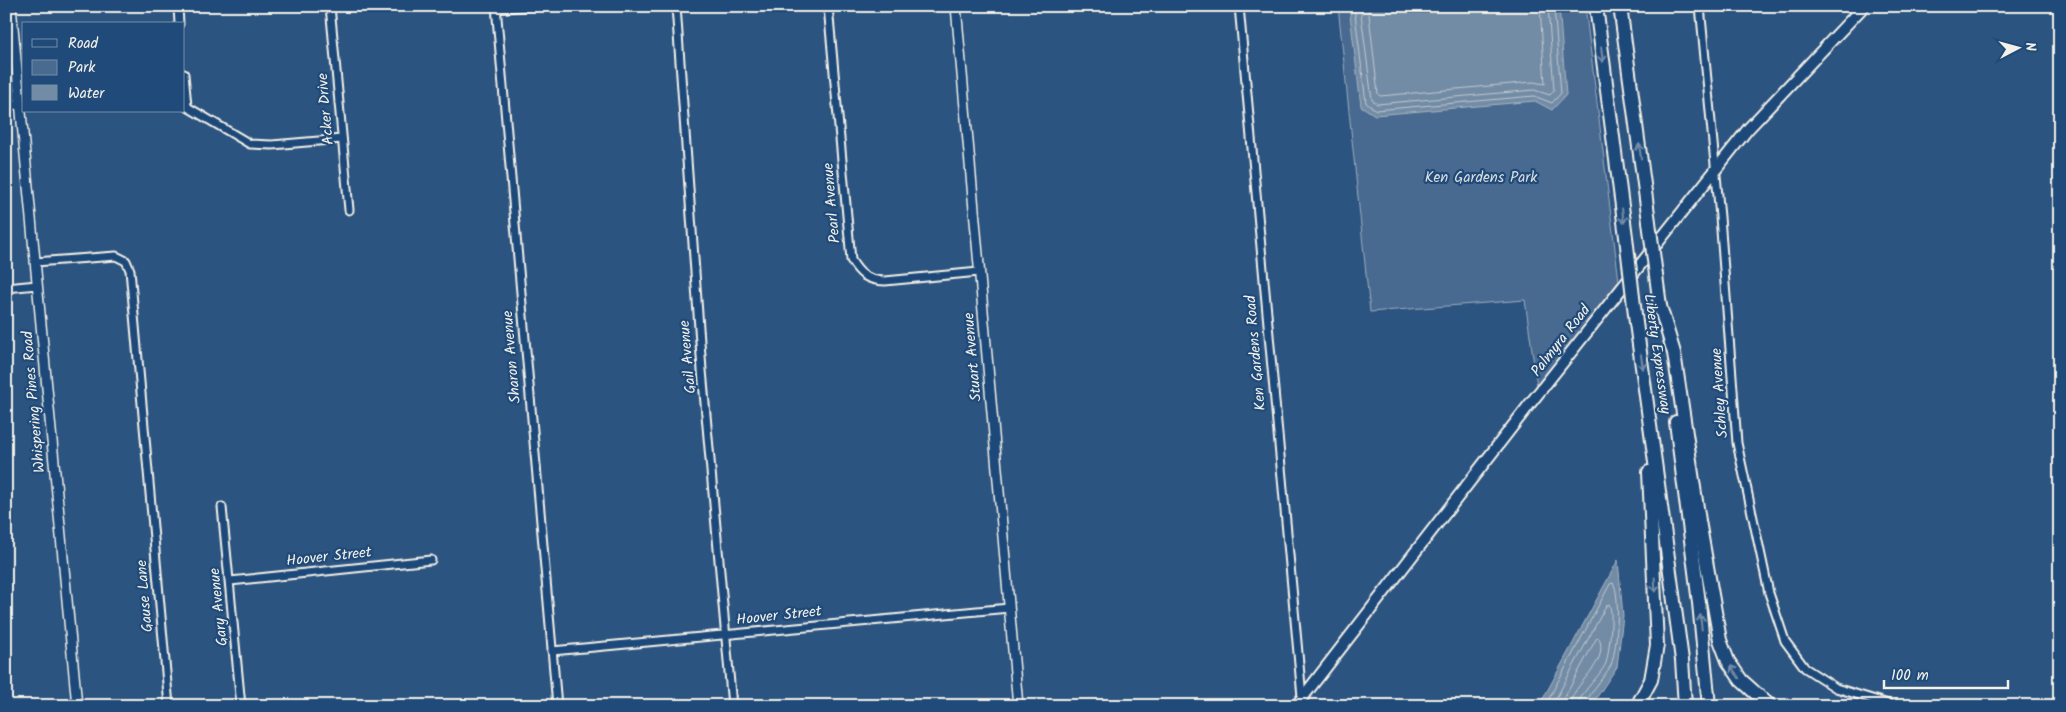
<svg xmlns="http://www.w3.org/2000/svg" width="2066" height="712" font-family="Kalam,sans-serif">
	<rect width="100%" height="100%" fill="#2c5481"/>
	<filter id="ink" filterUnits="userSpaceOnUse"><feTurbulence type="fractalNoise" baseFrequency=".02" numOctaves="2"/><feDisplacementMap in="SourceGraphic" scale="10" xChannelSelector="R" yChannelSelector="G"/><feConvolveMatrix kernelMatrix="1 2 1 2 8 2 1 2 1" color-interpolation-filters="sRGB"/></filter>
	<g filter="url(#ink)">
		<path fill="#496b90" stroke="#9eaebc" d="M1338,6H1585L1619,281L1537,386L1525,300L1370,312Z"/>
		<g fill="#738ca6" stroke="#a7b4c0">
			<path d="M1349,6H1559L1566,95L1552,110L1535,101L1375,115L1361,106Z"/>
			<path d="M1618,560L1623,616L1617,667L1595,700L1587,706H1539Z"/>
		</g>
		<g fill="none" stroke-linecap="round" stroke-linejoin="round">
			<g stroke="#c0c9ce" stroke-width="1">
				<path d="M1354,6L1366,103L1376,110L1534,96L1552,103L1561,93L1554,6"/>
				<path d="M1360,6L1372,100L1377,104L1534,90L1550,95L1554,90L1548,6"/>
				<path d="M1368,6L1378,94L1380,96L1533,82L1545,84L1540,6"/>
				<path d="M1545,706L1610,584L1613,583C1621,594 1617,655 1610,667C1605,675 1585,700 1584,706"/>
				<path d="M1552,706L1606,606L1609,604C1614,612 1609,653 1606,663C1600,677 1579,693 1578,706"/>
				<path d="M1560,706L1596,639L1599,638C1610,665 1571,683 1570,706"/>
			</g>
			<defs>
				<g id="minor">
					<path d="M178,6L179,24"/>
					<path d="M330,6L349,210"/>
					<path d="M496,6L557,706"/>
					<path d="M676,6L702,370L732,706"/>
					<path d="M828,6L851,260C860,275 867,280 885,281L979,272"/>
					<path d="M1239,6L1302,697"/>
					<path d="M1700,6L1720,217L1737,443L1769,593L1785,641L1805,668L1836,688L1895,706"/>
					<path d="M497,9L531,6"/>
					<path d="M184,74L187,106"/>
					<path d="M6,105H23"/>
					<path d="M184,105L250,144L272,145L342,139"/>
					<path d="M35,262L116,256L126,261L130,270L169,706"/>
					<path d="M6,288L37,285"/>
					<path d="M222,507L241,706"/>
					<path d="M230,581L431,560"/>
					<path d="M552,651L1009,608"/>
				</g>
				<g id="tertiary">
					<path d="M11,6L77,706"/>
					<path d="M956,6L1018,706"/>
				</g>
				<path id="secondary" d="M1296,706L1529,405L1748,129L1864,6"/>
				<g id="motorway">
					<path d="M1596,6L1626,237"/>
					<path d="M1620,6L1646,199"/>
					<path d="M1660,306L1674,353L1699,521L1720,640L1728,661L1741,680L1770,706"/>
					<path d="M1636,323L1682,660L1685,706"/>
					<path d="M1676,422L1699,603L1709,706"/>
					<path d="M1637,706L1651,680L1657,645L1649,472"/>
				</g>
			</defs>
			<use href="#minor" stroke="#f4f1e8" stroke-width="11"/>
			<use href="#tertiary" stroke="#f4f1e8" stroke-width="12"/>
			<use href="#secondary" stroke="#f4f1e8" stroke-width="14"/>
			<use href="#motorway" stroke="#f4f1e8" stroke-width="16"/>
			<use href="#minor" stroke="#1f4a7a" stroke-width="7"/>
			<use href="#tertiary" stroke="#1f4a7a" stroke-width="9"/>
			<use href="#secondary" stroke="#1f4a7a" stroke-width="10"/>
			<use href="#motorway" stroke="#1f4a7a" stroke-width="12"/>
			<defs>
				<g id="motorway-bridge">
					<path d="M1646,199L1660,306"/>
					<path d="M1626,237L1636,323"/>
				</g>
			</defs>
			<use href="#motorway-bridge" stroke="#f4f1e8" stroke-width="16" stroke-linecap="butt"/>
			<use href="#motorway-bridge" stroke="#1f4a7a" stroke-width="12"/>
		</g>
		<defs><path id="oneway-shaft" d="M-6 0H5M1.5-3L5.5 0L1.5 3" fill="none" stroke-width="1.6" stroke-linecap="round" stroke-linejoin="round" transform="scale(1.25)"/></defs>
		<g stroke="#748da6">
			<use href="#oneway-shaft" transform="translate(1602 55) rotate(83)"/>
			<use href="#oneway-shaft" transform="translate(1640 151) rotate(-98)"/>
			<use href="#oneway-shaft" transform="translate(1623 216) rotate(83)"/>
			<use href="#oneway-shaft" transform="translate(1642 362) rotate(82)"/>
			<use href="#oneway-shaft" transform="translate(1655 585) rotate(87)"/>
			<use href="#oneway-shaft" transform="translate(1701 622) rotate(-96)"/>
			<use href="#oneway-shaft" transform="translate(1735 672) rotate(-124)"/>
		</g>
	</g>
	<g text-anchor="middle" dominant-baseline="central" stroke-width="4.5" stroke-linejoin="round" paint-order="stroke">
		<g font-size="15" fill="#f4f1e8" stroke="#1f4a7a">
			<text transform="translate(326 109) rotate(-95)">Acker Drive</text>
			<text transform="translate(832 203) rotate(-95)">Pearl Avenue</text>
			<text transform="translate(1561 341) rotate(-52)">Palmyra Road</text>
			<text transform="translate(1256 353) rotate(-95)">Ken Gardens Road</text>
			<text transform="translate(1657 354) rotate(82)">Liberty Expressway</text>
			<text transform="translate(512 357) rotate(-95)">Sharon Avenue</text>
			<text transform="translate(688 357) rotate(-95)">Gail Avenue</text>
			<text transform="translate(973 357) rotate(-95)">Stuart Avenue</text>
			<text transform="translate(1720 393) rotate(-94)">Schley Avenue</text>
			<text transform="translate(34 402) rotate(-95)">Whispering Pines Road</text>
			<text transform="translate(329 557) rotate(-6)">Hoover Street</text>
			<text transform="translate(145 596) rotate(-95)">Gause Lane</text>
			<text transform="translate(219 607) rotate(-96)">Gary Avenue</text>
			<text transform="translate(779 616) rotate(-6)">Hoover Street</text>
		</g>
		<g font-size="15" fill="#dadddb" stroke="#1f4a7a">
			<text x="1481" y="178">Ken Gardens Park</text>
		</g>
	</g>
	<rect width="2066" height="712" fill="none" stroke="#1f4a7a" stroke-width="25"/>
	<rect x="12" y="12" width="2041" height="687" fill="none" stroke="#f4f1e8" stroke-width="2" filter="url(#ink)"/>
	<rect x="22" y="22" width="162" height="90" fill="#1f4a7a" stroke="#748da6"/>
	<rect x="32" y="39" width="25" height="8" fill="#1f4a7a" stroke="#748da6"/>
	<text x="68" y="48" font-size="15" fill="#f4f1e8">Road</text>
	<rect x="32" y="60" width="25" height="15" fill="#496b90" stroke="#748da6"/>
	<text x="68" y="72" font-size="15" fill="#f4f1e8">Park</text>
	<rect x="32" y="85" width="25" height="15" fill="#738ca6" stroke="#748da6"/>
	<text x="68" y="98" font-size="15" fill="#f4f1e8">Water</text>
	<g transform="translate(2018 48) rotate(84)" stroke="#1f4a7a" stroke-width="4" paint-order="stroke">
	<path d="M0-4L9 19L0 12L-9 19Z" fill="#f4f1e8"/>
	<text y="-8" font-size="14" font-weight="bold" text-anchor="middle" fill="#f4f1e8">N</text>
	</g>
	<path d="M1884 680v8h124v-8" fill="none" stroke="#f4f1e8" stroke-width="2.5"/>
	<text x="1891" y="680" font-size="15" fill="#f4f1e8" stroke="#1f4a7a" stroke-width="4" paint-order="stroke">100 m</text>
</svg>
